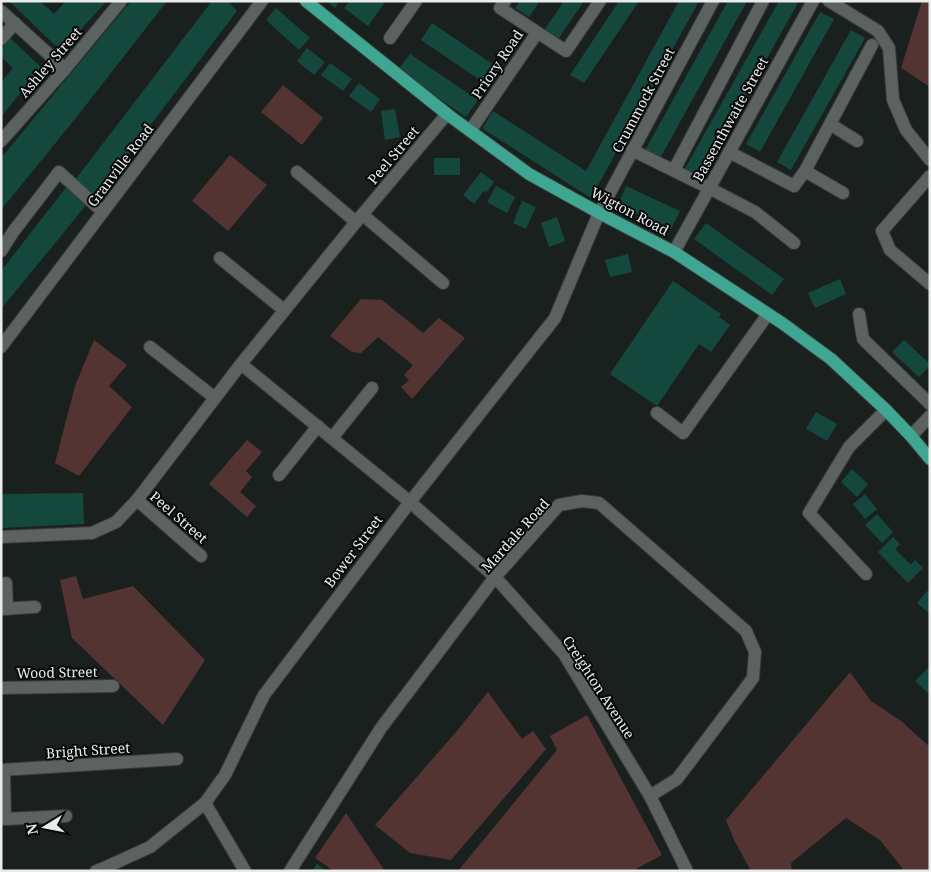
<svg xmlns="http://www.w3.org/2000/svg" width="931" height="872" font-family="'Noto Serif',serif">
	<rect width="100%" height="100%" fill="#1a201e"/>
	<g fill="#543333">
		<path d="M922,1H930V87L901,68Z"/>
		<path d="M283,85L323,118L302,145L261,112Z"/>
		<path d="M230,155L267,185L228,231L192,201Z"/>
		<path d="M361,299L382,300L423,333L439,318L465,338L412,399L401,387L409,380L404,375L413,365L378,337L361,353L352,352L330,336Z"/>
		<path d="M94,340L127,365L109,386L132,407L79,476L55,463L75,386Z"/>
		<path d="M247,440L262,452L246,471L252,477L240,492L256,506L247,517L209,484Z"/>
		<path d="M76,576L83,599L133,586L205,660L163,725L72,638L60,580Z"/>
		<path d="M850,672L871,701L901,721L930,747V871H901L903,869L880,840L846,818L791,863L792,871H751L734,840L726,820Z"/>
		<path d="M488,692L522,739L533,731L546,749L451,860L410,853L375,825L456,732Z"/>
		<path d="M587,715L662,855L632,871H458L557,750L550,736Z"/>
		<path d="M346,813L385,871H334L315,858Z"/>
	</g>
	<g fill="#15483d">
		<path d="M9,1H40L54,14L66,1H107L61,51Z"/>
		<path d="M131,1H167L75,119L1,210V158Z"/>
		<path d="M212,1H227L237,11L96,197L75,180Z"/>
		<path d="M326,1H339L335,8Z"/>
		<path d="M350,1H386L368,26L344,8Z"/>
		<path d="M520,1H540L529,17L515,8Z"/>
		<path d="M564,1H584L559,38L545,29Z"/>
		<path d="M619,1H639L584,83L570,75Z"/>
		<path d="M679,1H699L591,198L483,129V127L493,111L586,171Z"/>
		<path d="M728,1H747L659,160L644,152Z"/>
		<path d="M779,1H799L699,180L683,172Z"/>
		<path d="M276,8L310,38L299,50L266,20Z"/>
		<path d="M820,12L834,19L760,152L746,144Z"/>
		<path d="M432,23L500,69L489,86L421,40Z"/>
		<path d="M851,30L865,38L791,170L777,162Z"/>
		<path d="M10,38L41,67L1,117V82L13,68L1,57V49Z"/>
		<path d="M307,48L325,62L314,75L297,61Z"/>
		<path d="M410,54L478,100L466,117L398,70Z"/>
		<path d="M330,63L352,79L343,91L321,75Z"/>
		<path d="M359,83L380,99L371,112L349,96Z"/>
		<path d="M395,109L400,137L385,140L381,111Z"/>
		<rect x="434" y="158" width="26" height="17"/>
		<path d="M481,172L494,182L486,193L484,191L474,204L463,195Z"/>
		<path d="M68,185L87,204L1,309V271Z"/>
		<path d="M496,186L515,197L507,213L487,202Z"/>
		<path d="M626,186L680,211L671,229L618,205Z"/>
		<path d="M522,201L536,207L526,229L513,223Z"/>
		<path d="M557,217L565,241L549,247L541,223Z"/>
		<path d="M706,223L784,279L772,295L694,239Z"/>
		<path d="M628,254L632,272L610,277L605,260Z"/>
		<path d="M840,279L846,294L815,308L808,293Z"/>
		<path d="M673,281L721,314L719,317L730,325L711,352L699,344L657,406L610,374Z"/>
		<path d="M904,340L930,364V366L919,377L892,352Z"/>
		<path d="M816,412L837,424L827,441L806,429Z"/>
		<path d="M852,469L868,484L857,497L841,482Z"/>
		<path d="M83,493L84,524L1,528V494Z"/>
		<path d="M865,494L877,509L865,519L853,504Z"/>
		<path d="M877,514L893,532L882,543L865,525Z"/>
		<path d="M893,537L900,544L895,549L911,565L915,560L923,568L908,583L878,552Z"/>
		<path d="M930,588V614L917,603Z"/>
		<path d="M930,666V691L928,693L915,681Z"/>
		<path d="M317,864L326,871H312Z"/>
	</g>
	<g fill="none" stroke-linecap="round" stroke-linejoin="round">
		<defs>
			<g id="minor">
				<path d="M505,1L500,8L566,51L600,1"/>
				<path d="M829,1L878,31L889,48L893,100L906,130L930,160"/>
				<path d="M1,11L65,69"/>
				<path d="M390,38L416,1"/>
				<path d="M1,39L15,23"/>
				<path d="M830,124L857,141"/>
				<path d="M470,131L537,33"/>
				<path d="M1,141L65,69L121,1"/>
				<path d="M632,150L709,188L755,212L794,243"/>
				<path d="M729,152L794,186L805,171L872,45"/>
				<path d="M674,170L763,1"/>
				<path d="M805,171L843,193"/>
				<path d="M297,172L356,222"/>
				<path d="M930,176L882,231L890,250L930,284"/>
				<path d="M363,215L443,283"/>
				<path d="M1,251L13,232L59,172L103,212"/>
				<path d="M674,252L813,1"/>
				<path d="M220,258L284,310"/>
				<path d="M859,314L863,339L930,404"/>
				<path d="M1,347L262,1"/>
				<path d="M150,347L215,398"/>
				<path d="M241,364L410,502L495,577L564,654L650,796L687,871"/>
				<path d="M657,413L683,433L768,314"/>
				<path d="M911,436L930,416"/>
				<path d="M332,438L372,388"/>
				<path d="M279,475L318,426"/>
				<path d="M137,500L201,556"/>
				<path d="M1,537L92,533L116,522L137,500L241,364L356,222L447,114"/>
				<path d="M866,574L809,513L849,447L886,410"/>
				<path d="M6,583L7,609"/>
				<path d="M1,609L35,607"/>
				<path d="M1,688L113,686"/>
				<path d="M1,770L177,759"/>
				<path d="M4,770L5,819L66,816"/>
				<path d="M205,803L245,871"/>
				<path d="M96,871L104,868L150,847L205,803L225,775L264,695L410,502L555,318L599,213L713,1"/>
				<path d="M290,871L381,728L495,577L559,505L582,501L599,503L746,631L755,652L753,678L677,779L650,796"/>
			</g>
			<path id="major" d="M306,1L447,114L529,174L603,215L674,252L782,323L831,359L886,410L911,436L930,459"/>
		</defs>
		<use href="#minor" stroke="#383b3a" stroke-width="14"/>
		<use href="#major" stroke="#383b3a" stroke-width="14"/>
		<use href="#minor" stroke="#5c6260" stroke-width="12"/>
		<use href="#major" stroke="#3fa692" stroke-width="12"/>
	</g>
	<g text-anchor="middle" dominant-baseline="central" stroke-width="4" stroke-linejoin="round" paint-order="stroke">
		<g font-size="14" fill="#e9eceb" stroke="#070908">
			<text transform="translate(50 62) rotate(-49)">Ashley Street</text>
			<text transform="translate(497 64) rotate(-56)">Priory Road</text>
			<text transform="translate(643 100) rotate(-62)">Crummock Street</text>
			<text transform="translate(730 119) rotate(-61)">Bassenthwaite Street</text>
			<text transform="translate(393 155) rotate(-50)">Peel Street</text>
			<text transform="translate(120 165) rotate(-53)">Granville Road</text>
			<text transform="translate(630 211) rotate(28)">Wigton Road</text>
			<text transform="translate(179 517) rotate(41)">Peel Street</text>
			<text transform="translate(515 535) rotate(-48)">Mardale Road</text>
			<text transform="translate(353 551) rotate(-53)">Bower Street</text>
			<text transform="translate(57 672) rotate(-1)">Wood Street</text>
			<text transform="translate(599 687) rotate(57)">Creighton Avenue</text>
			<text transform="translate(88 750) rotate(-4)">Bright Street</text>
		</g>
	</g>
	<rect width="931" height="872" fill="none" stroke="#e9eceb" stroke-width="5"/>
	<g transform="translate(45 827) rotate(260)" stroke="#070908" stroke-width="4" paint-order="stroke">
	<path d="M0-4L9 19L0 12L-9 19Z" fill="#e9eceb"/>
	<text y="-8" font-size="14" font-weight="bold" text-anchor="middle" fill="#e9eceb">N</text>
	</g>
</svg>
